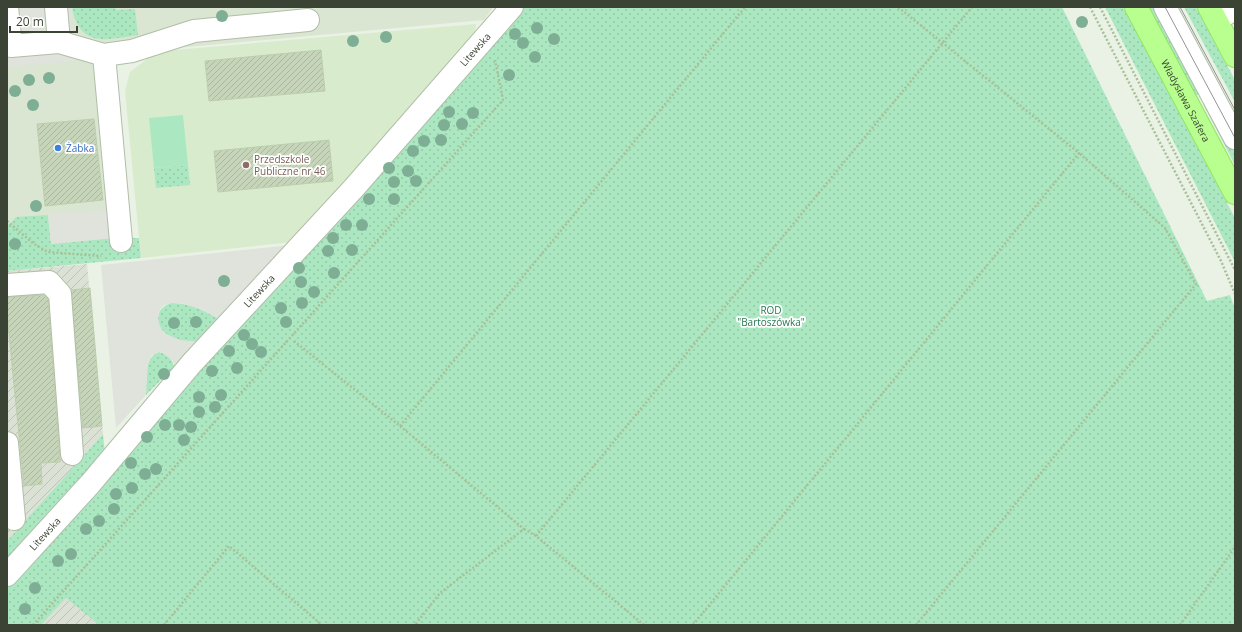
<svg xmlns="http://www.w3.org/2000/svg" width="1242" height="632" font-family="'Open Sans',sans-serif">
	<defs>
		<pattern id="industrial-furrows" width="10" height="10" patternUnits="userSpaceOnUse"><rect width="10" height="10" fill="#dce1d6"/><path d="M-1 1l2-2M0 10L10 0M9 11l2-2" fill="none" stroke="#bec2b8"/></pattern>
		<pattern id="green-dots" width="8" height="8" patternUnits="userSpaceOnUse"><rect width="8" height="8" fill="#abe8c2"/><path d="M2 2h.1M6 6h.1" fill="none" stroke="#94c8a7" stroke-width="1.8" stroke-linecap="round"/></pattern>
		<pattern id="building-hatch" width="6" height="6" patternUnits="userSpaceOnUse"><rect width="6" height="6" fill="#c6d4b9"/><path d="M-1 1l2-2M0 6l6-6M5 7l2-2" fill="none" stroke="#abb7a0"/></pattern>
	</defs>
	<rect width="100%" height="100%" fill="#e9f2e4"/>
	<path fill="#dae6d2" d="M7,7H493L484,20L176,48L100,65L117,253L7,261Z"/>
	<g fill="url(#industrial-furrows)">
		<path d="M87,264L103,434L7,541V271Z"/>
		<path d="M66,597L99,625H41Z"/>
	</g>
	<path fill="#d8eccd" d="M476,24L475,34L293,242L141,258L125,91L130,72L151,56L174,50Z"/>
	<g fill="url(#green-dots)">
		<path d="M72,7H115L116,10L135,9L138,35C106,40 79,48 72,7Z"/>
		<path d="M520,7H1062L1207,301L1230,295L1235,309V625H99L66,598L41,625H7V584Z"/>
		<path d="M1105,7H1123L1235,218V262Z"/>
		<path d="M1149,7H1160L1206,102L1198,94L1196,96Z"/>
		<path d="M1184,7H1196L1235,80V102Z"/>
		<path d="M1204,103L1225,133L1235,151V165L1203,104Z"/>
		<path d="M188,165L190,185L156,188L154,168Z"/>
		<path d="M48,215L51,244L114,238H139L141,258L7,271V225L10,224L16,217Z"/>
		<path d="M171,303C189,303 205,310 220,320L199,342C187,341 174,341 165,333C153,323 157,307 171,303Z"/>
		<path d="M159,352C167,354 173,359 174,367L146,395C147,381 143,357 159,352Z"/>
		<path d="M103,434L105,454L7,565V541Z"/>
	</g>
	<path fill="#abe8c2" d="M183,115L188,165L154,168L149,118Z"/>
	<g fill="#dfe3dc">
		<path d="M17,7H71L75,61L7,67V52Z"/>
		<path d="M111,209L114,238L51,244L48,215Z"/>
		<path d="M291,245L220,320L203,310L185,304L172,303L164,305L160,310L158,319L160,326L164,333L180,340L199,342L174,367L173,361L163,353L159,352L152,355L148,362L146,395L116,428L101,265Z"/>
	</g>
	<g fill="url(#building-hatch)" stroke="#bccfac">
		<path d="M321,50L325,91L209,101L205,61Z"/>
		<path d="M94,119L103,200L45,206L37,124Z"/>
		<path d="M329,140L333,181L218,192L214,151Z"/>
		<path d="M90,288L102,426L83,428L71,290Z"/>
		<path d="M44,295L48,299L60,462L41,463L42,484L24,486L7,314V297Z"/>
	</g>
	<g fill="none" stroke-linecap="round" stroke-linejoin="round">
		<defs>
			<g id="minor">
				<path d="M7,7L11,46L59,42L104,55L132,51L194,31L308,20"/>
				<path d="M56,7L59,42"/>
				<path d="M1165,7L1235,138"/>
				<path d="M1216,20L1235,9"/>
				<path d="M104,55L121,241"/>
				<path d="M7,285L49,282L60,294L72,454"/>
				<path d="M7,443L14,519"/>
				<path id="s1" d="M7,575L90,484L192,363L353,189L512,7"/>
			</g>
			<g id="major">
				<path id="s2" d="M1136,7L1235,193"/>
				<path d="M1209,7L1235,56"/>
			</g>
		</defs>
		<use href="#minor" stroke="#b0bea6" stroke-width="24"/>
		<use href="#major" stroke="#91e65e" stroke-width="24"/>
		<g stroke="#a9c097" stroke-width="2.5" stroke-dasharray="2 2" stroke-linecap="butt">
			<path d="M1090,7L1221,261L1235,294"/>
			<path d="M1100,7L1235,270"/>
			<path d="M7,221L34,244L48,252L101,256"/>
			<path d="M294,341L400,426L524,529L440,593L415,625"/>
			<path d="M400,426L745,7"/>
			<path d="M524,529L536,536"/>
			<path d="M33,625L503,100L495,60"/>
			<path d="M164,625L229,546L322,625"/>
			<path d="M644,625L536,536L972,7"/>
			<path d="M693,625L1079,153L898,7"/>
			<path d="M916,625L1196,284L1165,228L1079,153"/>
			<path d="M1180,625L1235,547"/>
		</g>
		<use href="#minor" stroke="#fff" stroke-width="22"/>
		<use href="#major" stroke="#b8ff90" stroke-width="22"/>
		<g stroke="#949494" stroke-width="1">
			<path d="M1165,7L1235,138"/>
			<path d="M1180,7L1235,110"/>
		</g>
	</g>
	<g fill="#7eae94">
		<circle cx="222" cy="16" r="6"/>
		<circle cx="1082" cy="22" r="6"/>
		<circle cx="537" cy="28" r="6"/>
		<circle cx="515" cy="34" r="6"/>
		<circle cx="386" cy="37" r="6"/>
		<circle cx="554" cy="39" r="6"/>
		<circle cx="353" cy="41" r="6"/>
		<circle cx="523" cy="43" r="6"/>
		<circle cx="535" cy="57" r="6"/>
		<circle cx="509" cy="75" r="6"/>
		<circle cx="49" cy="78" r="6"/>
		<circle cx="29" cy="80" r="6"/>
		<circle cx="15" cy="91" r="6"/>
		<circle cx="33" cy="105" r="6"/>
		<circle cx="449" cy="112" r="6"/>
		<circle cx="473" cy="113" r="6"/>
		<circle cx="462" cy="124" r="6"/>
		<circle cx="444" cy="125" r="6"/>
		<circle cx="441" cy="140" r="6"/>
		<circle cx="424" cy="141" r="6"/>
		<circle cx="413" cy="151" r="6"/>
		<circle cx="389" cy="168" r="6"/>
		<circle cx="408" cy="171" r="6"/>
		<circle cx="416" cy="181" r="6"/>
		<circle cx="394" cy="182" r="6"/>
		<circle cx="369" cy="199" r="6"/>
		<circle cx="394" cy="199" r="6"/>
		<circle cx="36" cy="206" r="6"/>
		<circle cx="346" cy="225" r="6"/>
		<circle cx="362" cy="225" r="6"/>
		<circle cx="333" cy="238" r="6"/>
		<circle cx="15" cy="244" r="6"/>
		<circle cx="352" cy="250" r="6"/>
		<circle cx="328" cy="251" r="6"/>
		<circle cx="299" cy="268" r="6"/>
		<circle cx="334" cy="273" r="6"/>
		<circle cx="224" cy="281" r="6"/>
		<circle cx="301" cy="282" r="6"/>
		<circle cx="314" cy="292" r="6"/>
		<circle cx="302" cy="303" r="6"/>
		<circle cx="281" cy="308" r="6"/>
		<circle cx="196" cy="322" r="6"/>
		<circle cx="286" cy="322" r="6"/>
		<circle cx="174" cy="323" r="6"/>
		<circle cx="244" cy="335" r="6"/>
		<circle cx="252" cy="344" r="6"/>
		<circle cx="229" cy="351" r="6"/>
		<circle cx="261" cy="352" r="6"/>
		<circle cx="237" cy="368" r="6"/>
		<circle cx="212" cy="371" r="6"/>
		<circle cx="164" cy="374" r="6"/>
		<circle cx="221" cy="395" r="6"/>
		<circle cx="199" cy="397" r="6"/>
		<circle cx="215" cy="407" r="6"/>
		<circle cx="199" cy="412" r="6"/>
		<circle cx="165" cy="425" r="6"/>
		<circle cx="179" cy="425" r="6"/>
		<circle cx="191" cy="427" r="6"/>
		<circle cx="147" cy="437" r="6"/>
		<circle cx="184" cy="440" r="6"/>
		<circle cx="131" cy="463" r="6"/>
		<circle cx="156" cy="469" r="6"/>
		<circle cx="145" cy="474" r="6"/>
		<circle cx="132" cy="488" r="6"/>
		<circle cx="116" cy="494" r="6"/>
		<circle cx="114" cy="509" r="6"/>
		<circle cx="99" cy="521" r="6"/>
		<circle cx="86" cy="529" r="6"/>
		<circle cx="71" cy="554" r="6"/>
		<circle cx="58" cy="561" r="6"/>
		<circle cx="35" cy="588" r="6"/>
		<circle cx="25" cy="609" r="6"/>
	</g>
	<circle fill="#3f7fe0" stroke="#fff" stroke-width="1.5" cx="58" cy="148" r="4"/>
	<circle fill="#8d6e63" stroke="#fff" stroke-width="1.5" cx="246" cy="165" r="4"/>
	<g text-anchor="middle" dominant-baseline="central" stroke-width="3.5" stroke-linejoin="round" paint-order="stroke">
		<g font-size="10" fill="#3b4434" stroke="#fff">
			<text stroke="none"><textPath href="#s1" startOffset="704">Litewska</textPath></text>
			<text stroke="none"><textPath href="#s2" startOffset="106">Władysława Szafera</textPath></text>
			<text stroke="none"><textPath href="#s1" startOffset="380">Litewska</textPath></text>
			<text stroke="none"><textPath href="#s1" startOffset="56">Litewska</textPath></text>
		</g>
		<g font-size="10" fill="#366cbe" stroke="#fff" text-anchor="start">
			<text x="66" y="148">Żabka</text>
		</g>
		<g font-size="10" fill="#785e54" stroke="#fff" text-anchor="start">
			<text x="254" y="159">Przedszkole<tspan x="254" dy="12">Publiczne nr 46</tspan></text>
		</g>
		<g font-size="10" fill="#267752" stroke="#fff">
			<text x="771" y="310">ROD<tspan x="771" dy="12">"Bartoszówka"</tspan></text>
		</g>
	</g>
	<rect width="1242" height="632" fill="none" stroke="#3b4434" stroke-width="16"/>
	<path d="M10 26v6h67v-6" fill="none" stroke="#3b4434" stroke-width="2"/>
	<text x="16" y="26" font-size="12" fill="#3b4434" stroke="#ffffff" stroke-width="3" paint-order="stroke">20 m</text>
</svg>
